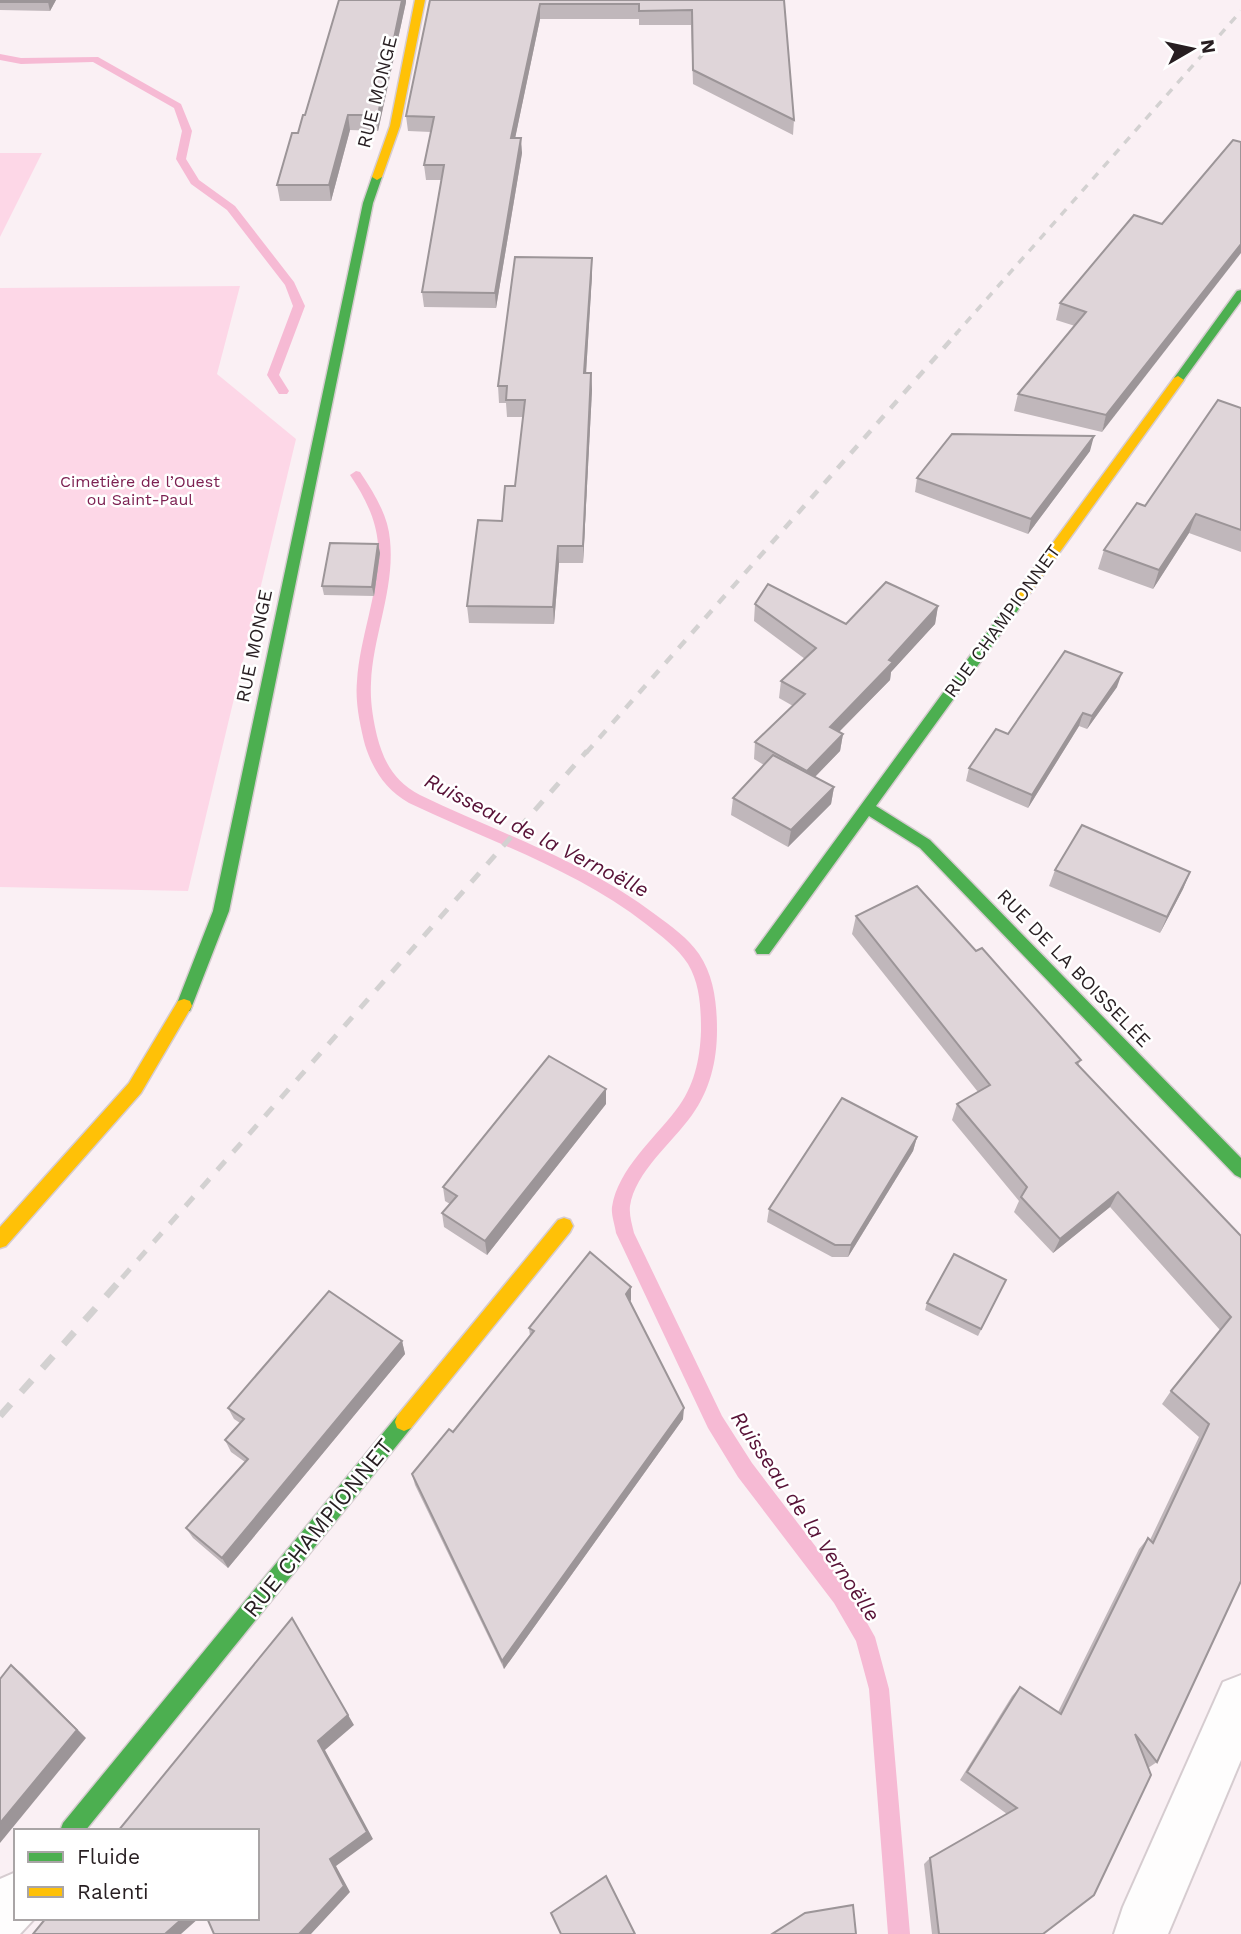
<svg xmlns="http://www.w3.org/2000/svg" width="1241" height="1934" font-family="'Work Sans',sans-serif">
	<rect width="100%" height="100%" fill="#faf0f4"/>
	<g fill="#fdd7e7">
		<path d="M0,153H42L0,237Z"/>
		<path d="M240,286L217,374L296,439L188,891L0,887V288Z"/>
	</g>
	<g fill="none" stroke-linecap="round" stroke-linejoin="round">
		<g fill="#f6bad4" fill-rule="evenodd">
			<path d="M0,54L21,58L98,57L181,104L192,131L186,159L199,180L235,206L294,282L305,306L279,375L289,391L287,394H279L267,375L293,306L285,285L227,210L191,184L176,159L182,131L174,108L93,62L21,64L0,60Z"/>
			<path d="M356,471L360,472C374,493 388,515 390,540C395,589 373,635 371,683C370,701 373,719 377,736C384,763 395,782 420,795C499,833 585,861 656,915C671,926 688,938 699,954C714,976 717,1004 717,1030C717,1061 710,1090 692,1115C672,1143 635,1172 630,1206C629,1215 632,1224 634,1233L722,1416L752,1463L848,1589L875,1637L889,1689L910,1934H888L869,1689L856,1641L834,1603L738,1477L708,1428L616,1233C615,1225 611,1215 612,1207C618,1169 654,1139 676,1110C694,1087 700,1060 701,1031C701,1008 700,984 688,964C678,948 660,935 646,924C575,869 489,841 409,803C386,790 373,770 365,745C360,725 355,702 357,681C360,635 380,591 378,544C376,518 364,496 350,475Z"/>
		</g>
		<defs>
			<g id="street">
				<path d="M1241,1675V1760L1168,1934H1114L1123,1907L1223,1682Z"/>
				<path d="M16,1872V1918H35L20,1934H0V1879Z"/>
			</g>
			<g id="fast">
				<path d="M377,174L382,177L373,203L229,911L192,1006L190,1011H178L176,1006L213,911L363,203L372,177Z"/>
				<path d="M1241,290V301L1182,382H1174V378L1237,291Z"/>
				<path d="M1018,596L1023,597V603L876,806L930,840L1241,1158V1178L1235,1175L920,848L869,816L769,954H757L755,950L1013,597Z"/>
				<path d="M404,1413L411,1416L413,1422L411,1428L85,1831H60L63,1823L397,1416Z"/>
			</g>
			<g id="slow">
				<path d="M415,0H425L400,126L382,177L377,180L372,177L390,126Z"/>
				<path d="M1178,376L1184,380L1023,603H1013V597L1174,378Z"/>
				<path d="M184,999L190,1001L192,1006L141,1093L6,1246L0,1248V1227L129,1083L178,1001Z"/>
				<path d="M564,1218L570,1220L573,1226L570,1232L411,1428L404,1431L397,1428L395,1422L397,1416L558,1220Z"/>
			</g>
		</defs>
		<use href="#street" stroke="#d6ccd0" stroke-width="4"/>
		<use href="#fast" stroke="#d6ccd0" stroke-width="3"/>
		<use href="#slow" stroke="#d6ccd0" stroke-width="3"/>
		<use href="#street" fill="#fefdfd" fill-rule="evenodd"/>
		<use href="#fast" fill="#4caf50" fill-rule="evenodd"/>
		<use href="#slow" fill="#ffc107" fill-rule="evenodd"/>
		<path stroke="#d3d1d1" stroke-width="3.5" stroke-dasharray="8 8" stroke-linecap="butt" d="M955,335L1241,11"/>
		<path stroke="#d3d1d1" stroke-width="4.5" stroke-dasharray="10 10" stroke-linecap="butt" d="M586,753L957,333"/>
		<path stroke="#d3d1d1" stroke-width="5" stroke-dasharray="12 12" stroke-linecap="butt" d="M122,1278L587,751"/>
		<path stroke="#d3d1d1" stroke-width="7" stroke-dasharray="16 16" stroke-linecap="butt" d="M0,1416L124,1276"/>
	</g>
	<g fill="#c0b7bb">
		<path d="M0,0H56L50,11L0,10Z"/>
		<path d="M430,0H784L794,120L793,135L693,84L691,25H639V19H540L515,138L522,153L496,308L424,307L422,292L441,180H426L424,165L431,132L408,131L406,116Z"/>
		<path d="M406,2L378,131L350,130L331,201H280L277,185L305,115Z"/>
		<path d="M1162,224L1102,432L1014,411L1018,394L1075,326L1056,320L1060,303Z"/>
		<path d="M592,275L586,373H591L592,390L583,563H559L554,624L469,623L467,606L515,486L523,417H507L506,403H499L498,386Z"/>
		<path d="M1241,408V552L1189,533L1153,589L1098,569L1104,550L1145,506Z"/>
		<path d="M1090,451L1028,534L915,492L917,478Z"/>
		<path d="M378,544L380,553L374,596L324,595L322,586Z"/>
		<path d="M755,604L846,624L938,606L935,624L891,672L890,680L839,732L843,734L840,751L815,777L834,787L831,804L788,847L731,815L733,798L764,765L754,759L755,742L793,706L779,698L781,681L805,659L754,621Z"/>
		<path d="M1117,687L1087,729L1079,726L1028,808L966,781L969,768L1008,734Z"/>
		<path d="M1055,870L1190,872L1183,889L1160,933L1049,886Z"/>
		<path d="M856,916L976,951L1081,1060L1078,1065L1241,1236V1581L1157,1762L1148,1768L1043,1934H932L924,1864L930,1858L1007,1814L960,1780L1012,1696L1020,1687L1058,1712L1139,1549L1148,1538L1150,1540L1199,1437L1162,1404L1171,1391L1220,1330L1110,1207L1053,1253L1014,1212L1019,1201L952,1120L957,1104L978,1092L852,934Z"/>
		<path d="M606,1104L487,1255L444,1227L442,1213L450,1204L445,1201L443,1187Z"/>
		<path d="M917,1137L913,1151L848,1257H832L767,1222L769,1209Z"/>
		<path d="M1006,1280L978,1336L925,1310L927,1303Z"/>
		<path d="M631,1287V1300L630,1301L683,1419L504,1669L415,1485L412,1474L453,1432L530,1336L529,1328Z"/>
		<path d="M402,1341L405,1354L228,1568L193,1538L186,1528L245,1462L231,1452L225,1440L240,1423L234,1419L228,1408Z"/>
	</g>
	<g fill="#9c9598">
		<path d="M49,0H56L50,11L48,2Z"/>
		<path d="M402,0H406V2L378,131L377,115Z"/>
		<path d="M540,4V19L512,153L511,138Z"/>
		<path d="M348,115L350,130L331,201L329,185Z"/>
		<path d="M521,138L522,153L496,308L495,293Z"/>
		<path d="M1241,244V253L1102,432L1106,415Z"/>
		<path d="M592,258V275L585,390L584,373Z"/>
		<path d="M591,373L592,390L583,563V546Z"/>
		<path d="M1094,436L1090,451L1028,534L1031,519Z"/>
		<path d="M1196,514L1189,533L1153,589L1159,570Z"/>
		<path d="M378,544L380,553L374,596L372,587Z"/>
		<path d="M558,546L559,563L554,624L553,607Z"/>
		<path d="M938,606L935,624L891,672L890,680L827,744L830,727Z"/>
		<path d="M1122,673L1117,687L1087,729L1092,716Z"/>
		<path d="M1083,713L1079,726L1028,808L1032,795Z"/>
		<path d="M843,734L840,751L804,788L807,771Z"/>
		<path d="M834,787L831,804L788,847L791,830Z"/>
		<path d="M1190,872L1183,889L1160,933L1167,917Z"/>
		<path d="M606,1089V1104L487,1255L485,1241Z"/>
		<path d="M917,1137L913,1151L848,1257L851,1245Z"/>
		<path d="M1118,1192L1110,1207L1053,1253L1060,1239Z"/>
		<path d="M631,1287V1300L626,1306V1294Z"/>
		<path d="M402,1341L405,1354L228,1568L222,1558Z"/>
		<path d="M684,1408L683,1419L504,1669L502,1661Z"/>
		<path d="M292,1618L354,1725L325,1750L373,1839L336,1866L350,1892L311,1934H299L330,1859L318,1741Z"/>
		<path d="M11,1665L22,1674L86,1738L0,1843V1823Z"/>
		<path d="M183,1918H199L181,1934H165Z"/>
	</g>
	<g fill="#dfd5d9" stroke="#9c9598" stroke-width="2">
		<path d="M0,0H49L48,2H0Z"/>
		<path d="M339,0H402L379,110L377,115H348L329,185H277L292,133H298L303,115H305Z"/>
		<path d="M430,0H784L794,120L693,70L692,10L639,11V4H540L511,138H521L495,293L422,292L444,165H424L434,117L406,116Z"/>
		<path d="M1233,140L1241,142V244L1106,415L1018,394L1086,312L1060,303L1134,215L1162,224Z"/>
		<path d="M515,257L592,258L584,373H591L583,546H558L553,607L467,606L478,520L502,521L505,486H515L525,400H506L507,386H498Z"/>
		<path d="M1218,400L1241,408V530L1196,514L1159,570L1104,550L1137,503L1145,506Z"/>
		<path d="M952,434L1094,436L1031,519L917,478Z"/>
		<path d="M330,543L378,544L372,587L322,586Z"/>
		<path d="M886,582L938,606L889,660L893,662L830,727L843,734L807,771L755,742L805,694L781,681L816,648L755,604L768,584L846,624Z"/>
		<path d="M1065,651L1122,673L1092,716L1083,713L1032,795L969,768L996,729L1008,734Z"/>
		<path d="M773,755L834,787L791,830L733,798Z"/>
		<path d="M1082,825L1190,872L1167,917L1055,870Z"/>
		<path d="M917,886L976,951L982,948L1081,1060L1076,1063L1241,1236V1581L1157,1762L1135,1734L1151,1775L1094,1895L1043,1934H939L930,1858L1017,1808L967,1772L1020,1687L1061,1714L1148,1538L1153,1543L1209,1424L1171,1391L1231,1317L1118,1192L1060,1239L1021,1197L1027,1187L957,1104L990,1085L856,916Z"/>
		<path d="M549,1056L606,1089L485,1241L442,1213L457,1196L443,1187Z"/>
		<path d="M842,1098L917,1137L851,1245H835L769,1209Z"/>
		<path d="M590,1252L631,1287L626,1294L684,1408L502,1661L412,1474L449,1429L453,1432L534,1331L529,1328Z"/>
		<path d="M954,1254L1006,1280L981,1329L927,1303Z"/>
		<path d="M329,1291L402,1341L222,1558L186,1528L248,1459L225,1440L244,1419L228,1408Z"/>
		<path d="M292,1618L348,1715L318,1741L367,1832L330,1859L344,1886L299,1934H214L207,1918H257V1831H118Z"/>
		<path d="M11,1665L77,1730L0,1823V1679Z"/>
		<path d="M606,1876L635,1934H561L551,1913Z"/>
		<path d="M853,1905L856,1934H772L805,1913Z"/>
		<path d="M46,1918H183L165,1934H33Z"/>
	</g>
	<g text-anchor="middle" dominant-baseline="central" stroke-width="5" stroke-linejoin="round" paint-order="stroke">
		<g font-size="16" fill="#7d2152" stroke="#fff">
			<text x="140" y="481">Cimetière de l’Ouest<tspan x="140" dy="18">ou Saint-Paul</tspan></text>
		</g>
		<g font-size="19" fill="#271e21" stroke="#fff">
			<text transform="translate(377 92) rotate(-76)">RUE MONGE</text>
			<text transform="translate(1002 621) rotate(-54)">RUE CHAMPIONNET</text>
			<text transform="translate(254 646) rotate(-78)">RUE MONGE</text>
			<text transform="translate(1074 968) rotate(46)">RUE DE LA BOISSELÉE</text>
		</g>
		<g font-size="21" font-style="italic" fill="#581237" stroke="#fff">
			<text transform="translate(537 835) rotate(27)">Ruisseau de la Vernoëlle</text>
			<text transform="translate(806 1516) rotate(56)">Ruisseau de la Vernoëlle</text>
		</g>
		<g font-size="23" fill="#271e21" stroke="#fff">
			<text transform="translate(318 1528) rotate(-51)">RUE CHAMPIONNET</text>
		</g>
	</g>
	<rect x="14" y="1829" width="245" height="91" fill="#ffffff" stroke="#a9a5a6" stroke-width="2"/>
	<rect x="28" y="1852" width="35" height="10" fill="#4caf50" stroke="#a9a5a6" stroke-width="2"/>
	<text x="77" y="1864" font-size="21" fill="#271e21">Fluide</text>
	<rect x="28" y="1887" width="35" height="10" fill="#ffc107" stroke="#a9a5a6" stroke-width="2"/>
	<text x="77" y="1899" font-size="21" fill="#271e21">Ralenti</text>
	<g transform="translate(1192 49) rotate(81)" stroke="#ffffff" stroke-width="5" paint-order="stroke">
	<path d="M0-5L12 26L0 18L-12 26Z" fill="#271e21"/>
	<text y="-10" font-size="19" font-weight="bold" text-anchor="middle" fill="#271e21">N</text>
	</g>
</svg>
